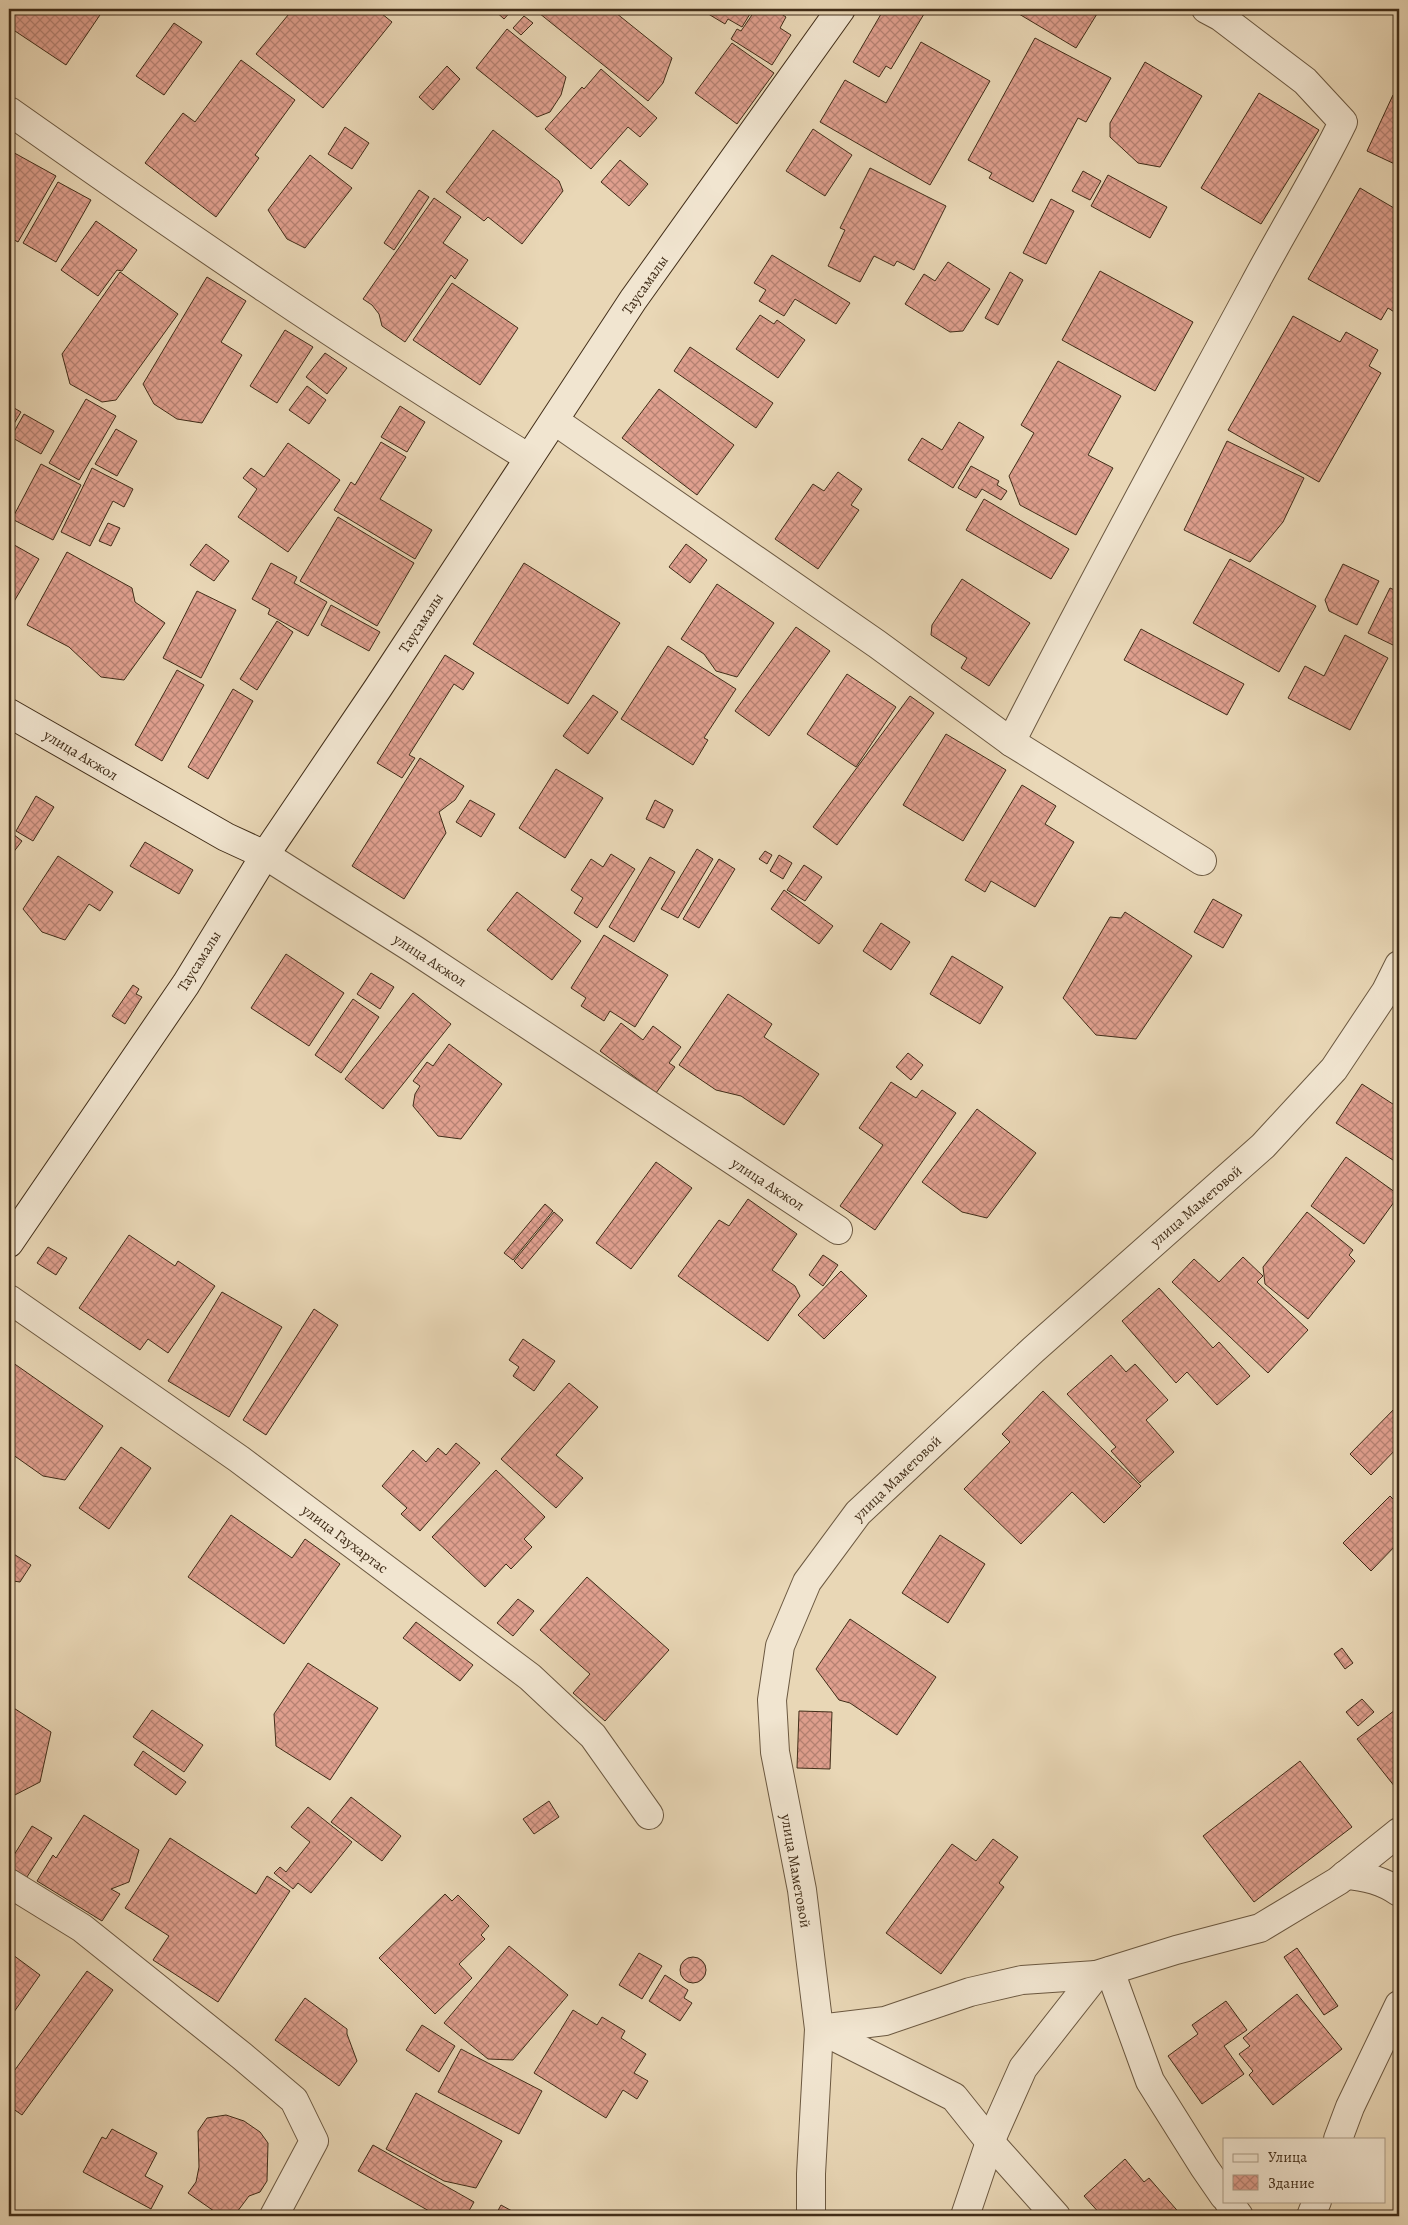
<svg xmlns="http://www.w3.org/2000/svg" width="1408" height="2225" font-family="Alegreya,serif">
	<defs>
		<pattern id="building-cross-hatch" width="8" height="8" patternUnits="userSpaceOnUse" patternTransform="scale(1.25)"><rect width="8" height="8" fill="#df9f8e"/><path d="M0 0l8 8M0 8l8-8" fill="none" stroke="#b68273"/></pattern>
	</defs>
	<rect width="100%" height="100%" fill="#e9d7b6"/>
	<filter id="stains"><feTurbulence type="fractalNoise" baseFrequency=".004" numOctaves="4"/><feColorMatrix values="0 0 0 0 .2 0 0 0 0 .09 0 0 0 0 .02 0 0 0 .5 -.17"/></filter>
	<radialGradient id="worn" r=".72"><stop offset=".6" stop-color="#630" stop-opacity="0"/><stop offset="1" stop-color="#630" stop-opacity=".3"/></radialGradient>
	<g fill="url(#building-cross-hatch)" stroke="#412d18">
		<path d="M14,9H104L66,65L9,27V16Z"/>
		<path d="M293,9H376L392,22L323,108L256,54Z"/>
		<path d="M493,9H513L504,19Z"/>
		<path d="M534,9H611L672,58L663,83L648,101Z"/>
		<path d="M700,9H753L742,27L728,19L725,24Z"/>
		<path d="M756,9H774L786,17L780,28L791,35L772,65L731,39L737,29L741,31Z"/>
		<path d="M884,9H927L891,69L886,66L879,77L853,62Z"/>
		<path d="M1015,9H1100L1076,48L1014,11Z"/>
		<path d="M524,16L533,23L521,35L513,28Z"/>
		<path d="M174,23L202,42L164,95L136,76Z"/>
		<path d="M507,29L566,77L561,95L550,112L537,117L476,68Z"/>
		<path d="M1035,38L1111,78L1086,122L1078,118L1033,202L989,178L992,173L968,160Z"/>
		<path d="M921,42L990,81L930,185L820,122L845,80L886,103Z"/>
		<path d="M732,43L774,73L737,124L695,93Z"/>
		<path d="M241,60L295,100L255,155L259,158L216,217L145,163L183,113L195,122Z"/>
		<path d="M1145,62L1202,96L1160,167L1138,163L1110,137V123Z"/>
		<path d="M447,66L460,79L433,110L419,97Z"/>
		<path d="M601,69L657,118L640,137L628,127L591,169L545,129L582,87L584,89Z"/>
		<path d="M1259,93L1319,130L1261,224L1201,188Z"/>
		<path d="M1393,95L1399,98V166L1367,151Z"/>
		<path d="M345,127L369,143L352,169L328,154Z"/>
		<path d="M813,129L852,155L825,196L786,171Z"/>
		<path d="M493,130L559,181L563,191L522,244L488,217L484,221L446,192Z"/>
		<path d="M9,150L56,176L18,242L9,237Z"/>
		<path d="M310,155L352,188L305,248L287,239L268,210Z"/>
		<path d="M620,160L648,184L629,206L601,182Z"/>
		<path d="M870,168L946,206L914,270L897,261L894,266L874,256L860,282L828,266L845,230L840,228Z"/>
		<path d="M1083,171L1101,181L1090,200L1072,191Z"/>
		<path d="M1108,175L1167,207L1150,238L1091,206Z"/>
		<path d="M58,182L91,200L56,262L23,243Z"/>
		<path d="M1360,188L1399,211V315L1388,308L1381,320L1308,279Z"/>
		<path d="M419,190L429,197L394,250L384,243Z"/>
		<path d="M434,198L461,217L443,243L468,260L455,279L451,275L405,342L382,326L379,314L372,305L363,299Z"/>
		<path d="M1051,199L1074,211L1046,264L1023,253Z"/>
		<path d="M96,221L137,250L122,271L117,270L98,296L61,270Z"/>
		<path d="M772,255L850,303L836,324L795,299L784,316L759,301L766,290L754,283Z"/>
		<path d="M948,262L990,289L963,331L950,332L905,304L924,274L935,281Z"/>
		<path d="M1100,271L1193,322L1155,391L1062,340Z"/>
		<path d="M120,272L178,314L116,400L102,402L70,384L62,354Z"/>
		<path d="M1010,272L1023,280L998,325L985,318Z"/>
		<path d="M207,277L246,301L221,342L242,355L202,423L177,419L154,404L143,384Z"/>
		<path d="M452,283L518,328L480,385L413,340Z"/>
		<path d="M760,315L774,324L777,320L805,340L778,378L736,349Z"/>
		<path d="M1293,316L1340,342L1346,332L1378,350L1369,366L1381,373L1319,482L1228,430Z"/>
		<path d="M285,330L313,347L277,403L250,386Z"/>
		<path d="M690,347L773,403L756,428L674,371Z"/>
		<path d="M325,353L347,368L327,394L306,377Z"/>
		<path d="M1058,361L1121,396L1088,455L1113,468L1076,535L1020,505L1009,476L1034,433L1021,425Z"/>
		<path d="M307,386L326,400L309,424L289,410Z"/>
		<path d="M659,389L734,445L697,495L622,438Z"/>
		<path d="M86,399L116,416L79,480L49,463Z"/>
		<path d="M9,405L21,412L9,432Z"/>
		<path d="M400,406L425,422L407,452L381,437Z"/>
		<path d="M24,414L54,431L41,454L11,437Z"/>
		<path d="M959,422L984,437L953,488L908,460L922,438L942,450Z"/>
		<path d="M116,429L137,441L117,476L95,464Z"/>
		<path d="M1227,441L1304,478L1283,522L1250,562L1184,530Z"/>
		<path d="M381,442L406,457L380,499L432,530L415,559L334,510L351,482L355,485Z"/>
		<path d="M288,443L340,480L288,552L238,517L257,489L243,478L251,468L264,477Z"/>
		<path d="M41,464L81,485L53,540L12,519Z"/>
		<path d="M971,466L999,481L997,485L1007,491L1001,500L982,489L976,498L958,488Z"/>
		<path d="M92,468L133,489L124,507L113,501L90,546L61,532Z"/>
		<path d="M838,472L862,489L851,505L859,510L818,569L775,539L813,484L824,491Z"/>
		<path d="M984,499L1069,549L1051,579L966,530Z"/>
		<path d="M338,517L414,563L377,626L300,581Z"/>
		<path d="M108,523L120,528L111,546L99,541Z"/>
		<path d="M9,542L39,559L9,610Z"/>
		<path d="M206,544L229,561L214,581L190,565Z"/>
		<path d="M686,544L707,560L690,583L669,567Z"/>
		<path d="M67,552L132,588L135,602L165,623L124,680L101,677L69,647L27,625Z"/>
		<path d="M1230,559L1316,606L1279,672L1193,623Z"/>
		<path d="M271,563L297,577L294,583L327,602L308,636L268,614L270,609L252,599Z"/>
		<path d="M524,563L620,623L568,704L473,644Z"/>
		<path d="M1343,564L1379,581L1357,625L1329,611L1325,600Z"/>
		<path d="M962,579L1030,623L989,686L961,668L967,658L931,635L932,625Z"/>
		<path d="M717,584L774,623L737,677L716,671L704,654L681,639Z"/>
		<path d="M1390,588L1399,592V633L1393,645L1368,633Z"/>
		<path d="M197,591L236,610L201,678L163,658Z"/>
		<path d="M331,605L380,632L369,651L321,625Z"/>
		<path d="M277,621L293,632L257,690L240,679Z"/>
		<path d="M796,627L830,651L769,736L735,711Z"/>
		<path d="M1141,629L1244,684L1227,715L1124,660Z"/>
		<path d="M1345,635L1388,658L1350,730L1288,698L1305,666L1324,676Z"/>
		<path d="M668,646L736,689L704,738L708,740L693,765L621,719Z"/>
		<path d="M445,655L474,673L463,690L454,684L409,755L415,758L402,778L377,763Z"/>
		<path d="M177,670L204,685L162,761L135,745Z"/>
		<path d="M847,674L896,707L856,767L807,734Z"/>
		<path d="M233,689L253,701L208,779L188,767Z"/>
		<path d="M593,695L618,712L588,754L563,736Z"/>
		<path d="M910,696L934,713L837,845L813,827Z"/>
		<path d="M946,734L1006,770L963,841L903,805Z"/>
		<path d="M420,758L464,786L455,800L439,812L446,833L404,899L352,866Z"/>
		<path d="M556,769L603,798L565,858L519,828Z"/>
		<path d="M1022,785L1056,806L1045,824L1074,842L1035,907L991,881L985,892L965,880Z"/>
		<path d="M36,796L54,807L33,841L16,831Z"/>
		<path d="M470,800L495,814L481,837L456,822Z"/>
		<path d="M655,800L673,810L664,828L646,819Z"/>
		<path d="M9,831L22,841L9,858Z"/>
		<path d="M145,842L193,870L179,894L130,866Z"/>
		<path d="M697,849L713,859L678,918L661,909Z"/>
		<path d="M765,851L772,855L767,864L759,859Z"/>
		<path d="M611,854L635,869L597,928L574,913L583,898L571,890L591,859L603,867Z"/>
		<path d="M779,855L792,863L783,879L770,871Z"/>
		<path d="M58,856L113,892L100,911L89,904L65,940L42,932L23,909Z"/>
		<path d="M650,857L675,872L634,942L609,927Z"/>
		<path d="M719,859L735,869L699,928L683,919Z"/>
		<path d="M804,865L822,877L805,901L787,890Z"/>
		<path d="M784,890L833,926L819,944L771,909Z"/>
		<path d="M517,892L581,941L552,980L487,930Z"/>
		<path d="M1213,899L1242,915L1223,948L1194,932Z"/>
		<path d="M1125,912L1192,956L1136,1039L1096,1035L1063,998L1110,917L1121,918Z"/>
		<path d="M881,923L910,942L891,970L863,951Z"/>
		<path d="M604,935L668,975L635,1027L610,1011L604,1021L581,1006L586,998L571,988Z"/>
		<path d="M286,954L344,993L309,1046L251,1008Z"/>
		<path d="M952,956L1003,987L980,1024L930,994Z"/>
		<path d="M371,973L394,987L380,1009L357,994Z"/>
		<path d="M133,985L139,989L136,994L142,997L125,1024L112,1016Z"/>
		<path d="M413,993L451,1024L383,1109L345,1079Z"/>
		<path d="M728,994L772,1024L764,1037L819,1074L784,1125L741,1096L716,1090L679,1065Z"/>
		<path d="M353,999L379,1017L341,1073L315,1055Z"/>
		<path d="M621,1023L643,1040L653,1026L681,1047L669,1063L675,1067L656,1093L600,1051Z"/>
		<path d="M449,1044L502,1084L461,1139L438,1136L413,1106L415,1094L420,1086L413,1081L427,1062L433,1066Z"/>
		<path d="M908,1053L923,1065L911,1080L896,1067Z"/>
		<path d="M891,1082L916,1098L922,1090L956,1113L875,1230L840,1206L883,1145L859,1128Z"/>
		<path d="M1362,1084L1399,1108V1164L1336,1123Z"/>
		<path d="M977,1109L1036,1153L987,1218L962,1212L922,1182Z"/>
		<path d="M1346,1157L1399,1195L1364,1244L1311,1206Z"/>
		<path d="M656,1162L692,1188L631,1269L596,1243Z"/>
		<path d="M748,1199L797,1234L772,1270L795,1286L800,1296L768,1341L678,1276L719,1220L729,1226Z"/>
		<path d="M545,1204L553,1211L513,1260L504,1253Z"/>
		<path d="M554,1212L563,1220L522,1269L514,1261Z"/>
		<path d="M1307,1212L1353,1250L1349,1255L1355,1261L1308,1319L1265,1284L1263,1267Z"/>
		<path d="M129,1235L175,1266L178,1261L215,1286L168,1353L148,1339L140,1350L79,1308Z"/>
		<path d="M48,1247L67,1258L56,1275L37,1263Z"/>
		<path d="M823,1255L838,1265L823,1286L809,1275Z"/>
		<path d="M1243,1257L1263,1276L1257,1282L1308,1330L1268,1373L1172,1282L1194,1259L1219,1282Z"/>
		<path d="M841,1271L867,1296L824,1339L798,1315Z"/>
		<path d="M1159,1288L1213,1348L1219,1342L1250,1376L1217,1405L1187,1372L1176,1383L1122,1321Z"/>
		<path d="M222,1292L282,1327L229,1417L168,1381Z"/>
		<path d="M314,1309L338,1325L266,1435L243,1420Z"/>
		<path d="M523,1339L555,1361L534,1391L513,1376L519,1367L509,1360Z"/>
		<path d="M1111,1355L1126,1372L1135,1364L1168,1400L1146,1420L1174,1452L1140,1483L1111,1451L1116,1447L1067,1394Z"/>
		<path d="M9,1360L103,1426L65,1480L43,1476L9,1452Z"/>
		<path d="M569,1383L598,1407L556,1455L583,1478L556,1508L501,1459Z"/>
		<path d="M1043,1391L1141,1486L1104,1523L1072,1492L1021,1544L964,1489L1010,1442L1002,1434Z"/>
		<path d="M1399,1404V1446L1371,1475L1350,1454Z"/>
		<path d="M456,1443L480,1463L420,1531L401,1514L407,1508L382,1486L413,1450L426,1462L438,1448L446,1455Z"/>
		<path d="M121,1447L151,1468L109,1529L79,1508Z"/>
		<path d="M496,1470L545,1517L524,1539L532,1547L511,1569L506,1564L485,1587L432,1537Z"/>
		<path d="M1390,1496L1399,1505V1542L1371,1571L1343,1543Z"/>
		<path d="M231,1515L292,1558L305,1539L340,1564L284,1644L188,1577Z"/>
		<path d="M940,1535L985,1564L948,1623L902,1593Z"/>
		<path d="M9,1551L31,1565L20,1582L13,1581L10,1585L14,1588L9,1596Z"/>
		<path d="M587,1577L669,1650L605,1721L573,1693L590,1674L540,1630Z"/>
		<path d="M518,1599L534,1611L513,1636L497,1623Z"/>
		<path d="M850,1619L936,1677L897,1735L850,1703L839,1700L816,1669Z"/>
		<path d="M416,1622L473,1665L460,1681L403,1638Z"/>
		<path d="M1342,1648L1353,1663L1345,1669L1334,1654Z"/>
		<path d="M308,1663L378,1708L330,1780L276,1746L274,1714Z"/>
		<path d="M1362,1699L1374,1712L1358,1726L1346,1712Z"/>
		<path d="M9,1705L51,1732L40,1782L9,1798Z"/>
		<path d="M1399,1707V1792L1357,1739Z"/>
		<path d="M152,1710L203,1745L184,1772L133,1737Z"/>
		<path d="M799,1711L832,1712L830,1769L797,1768Z"/>
		<path d="M143,1751L186,1782L176,1795L134,1765Z"/>
		<path d="M1300,1761L1352,1827L1254,1902L1203,1836Z"/>
		<path d="M351,1797L401,1836L382,1861L331,1822Z"/>
		<path d="M549,1801L559,1817L534,1834L523,1819Z"/>
		<path d="M308,1807L352,1842L311,1893L298,1883L293,1889L274,1873L280,1867L286,1872L310,1842L291,1827Z"/>
		<path d="M84,1815L139,1850L129,1882L111,1889L120,1894L102,1921L37,1881L53,1855L56,1858Z"/>
		<path d="M32,1826L52,1838L25,1880L9,1869V1863Z"/>
		<path d="M170,1838L256,1894L267,1876L290,1891L218,2002L153,1960L169,1936L125,1908Z"/>
		<path d="M993,1839L1018,1857L999,1883L1004,1887L941,1974L886,1933L952,1844L976,1861Z"/>
		<path d="M445,1894L452,1901L458,1895L489,1926L481,1935L485,1939L459,1964L472,1978L435,2014L379,1958Z"/>
		<path d="M509,1946L568,1995L513,2060L488,2059L444,2023Z"/>
		<path d="M1297,1948L1338,2006L1324,2015L1284,1957Z"/>
		<path d="M9,1952L40,1975L9,2019Z"/>
		<path d="M639,1953L662,1966L642,1999L619,1985Z"/>
		<circle cx="693" cy="1970" r="13"/>
		<path d="M87,1971L113,1990L22,2115L9,2106V2078Z"/>
		<path d="M665,1975L688,1990L684,1998L692,2003L680,2021L649,2001Z"/>
		<path d="M1297,1994L1342,2049L1273,2105L1249,2075L1253,2071L1239,2054L1250,2046L1243,2038Z"/>
		<path d="M305,1998L347,2029V2034L357,2061L339,2086L275,2040Z"/>
		<path d="M1226,2001L1247,2030L1224,2046L1244,2074L1202,2104L1168,2056L1198,2034L1192,2025Z"/>
		<path d="M573,2010L597,2025L602,2017L625,2031L621,2038L646,2054L634,2073L648,2081L637,2099L623,2090L606,2118L534,2073Z"/>
		<path d="M422,2025L455,2046L439,2072L406,2050Z"/>
		<path d="M461,2049L542,2091L519,2134L438,2092Z"/>
		<path d="M416,2093L502,2141L476,2188L444,2181L386,2149Z"/>
		<path d="M226,2115L244,2121L260,2132L268,2143L267,2181L260,2192L249,2196L234,2216H221L188,2193L196,2182L199,2167L198,2131L207,2118Z"/>
		<path d="M112,2129L157,2153L145,2176L163,2186L151,2209L83,2172L102,2137L106,2139Z"/>
		<path d="M373,2145L474,2202L466,2216H438L358,2171Z"/>
		<path d="M1125,2159L1144,2182L1149,2178L1182,2216H1102L1084,2196Z"/>
		<path d="M501,2205L521,2216H495Z"/>
	</g>
	<g fill="none" stroke-linecap="round" stroke-linejoin="round">
		<defs>
			<g id="street">
				<path d="M9,111C179,231 351,349 529,458"/>
				<path d="M555,421L877,644L1011,742L1202,861"/>
				<path d="M1011,742C1089,588 1172,437 1254,285C1283,230 1316,178 1343,122L1305,81L1221,17L1206,9"/>
				<path d="M265,855L415,950L838,1230"/>
				<path d="M9,1299L239,1459L530,1677L593,1736L649,1815"/>
				<path d="M1345,1875C1365,1876 1382,1880 1399,1892"/>
				<path d="M9,1883L82,1928L242,2056L294,2100L314,2141L274,2216"/>
				<path d="M1110,1971L1150,2081L1204,2167L1224,2196"/>
				<path d="M819,2029L954,2097L990,2142L1056,2216"/>
				<path d="M819,2029L885,2021L970,1992L1022,1980L1096,1975"/>
				<path d="M1338,2139L1350,2107L1399,2005"/>
				<path d="M1228,2201L1239,2216"/>
				<path d="M811,2216V2174L819,2029L802,1890L775,1752L772,1700L780,1646L807,1582L858,1513L1033,1350L1263,1146L1334,1069L1386,991L1399,965"/>
				<path d="M965,2216L990,2142L1023,2068L1096,1975L1176,1950L1260,1928L1338,1881L1399,1832"/>
				<path d="M1311,2216L1317,2201"/>
			</g>
			<g id="secondary">
				<path d="M9,713L226,837L265,855"/>
				<path d="M9,1243L186,984L265,855L378,688L633,300L841,9"/>
			</g>
		</defs>
		<use href="#street" stroke="#6b5840" stroke-width="30"/>
		<use href="#secondary" stroke="#412d18" stroke-width="30"/>
		<use href="#street" stroke="#f1e5d0" stroke-width="28"/>
		<use href="#secondary" stroke="#f1e5d0" stroke-width="28"/>
	</g>
	<g text-anchor="middle" dominant-baseline="central" stroke-width="4" stroke-linejoin="round" paint-order="stroke">
		<g font-size="15" fill="#412d18" stroke="#f1e5d0">
			<text transform="translate(645 285) rotate(-55)">Таусамалы</text>
			<text transform="translate(421 623) rotate(-57)">Таусамалы</text>
			<text transform="translate(81 755) rotate(31)">улица Акжол</text>
			<text transform="translate(430 960) rotate(33)">улица Акжол</text>
			<text transform="translate(199 961) rotate(-58)">Таусамалы</text>
			<text transform="translate(768 1184) rotate(33)">улица Акжол</text>
			<text transform="translate(1196 1206) rotate(-41)">улица Маметовой</text>
			<text transform="translate(897 1478) rotate(-44)">улица Маметовой</text>
			<text transform="translate(345 1539) rotate(37)">улица Гаухартас</text>
			<text transform="translate(796 1871) rotate(80)">улица Маметовой</text>
		</g>
	</g>
	<rect width="1408" height="2225" fill="none" stroke="#e9d7b6" stroke-width="30"/>
	<rect x="10" y="10" width="1388" height="2205" fill="none" stroke="#412d18" stroke-width="2.5"/>
	<rect x="15" y="15" width="1378" height="2195" fill="none" stroke="#412d18"/>
	<rect x="1223" y="2138" width="162" height="65" fill="#f1e5d0" stroke="#ab9b86"/>
	<rect x="1233" y="2154" width="25" height="8" fill="#f1e5d0" stroke="#ab9b86"/>
	<text x="1268" y="2162" font-size="15" fill="#412d18">Улица</text>
	<rect x="1233" y="2175" width="25" height="15" fill="url(#building-cross-hatch)" stroke="#ab9b86"/>
	<text x="1268" y="2188" font-size="15" fill="#412d18">Здание</text>
	<rect width="100%" height="100%" filter="url(#stains)"/>
	<rect width="100%" height="100%" fill="url(#worn)"/>
</svg>
